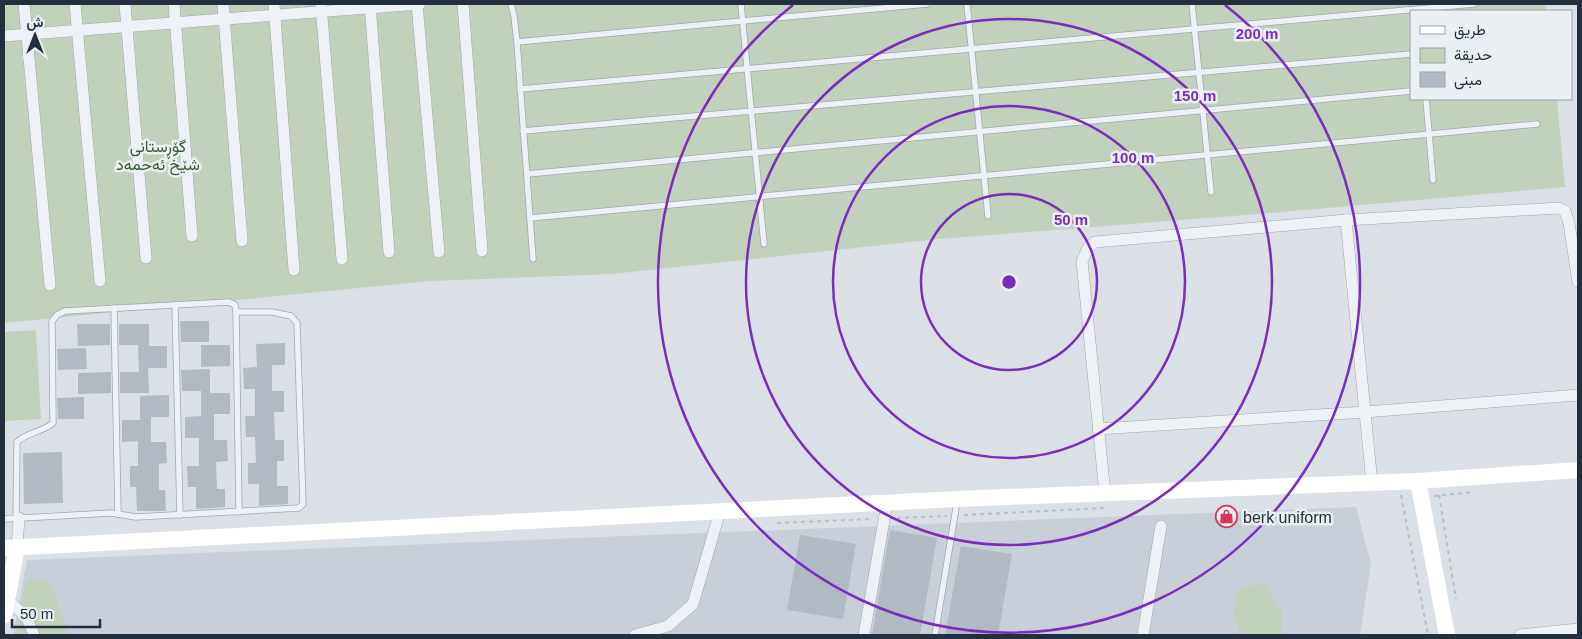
<svg xmlns="http://www.w3.org/2000/svg" width="1582" height="639" font-family="Helvetica,Vazirmatn,sans-serif">
	<rect width="100%" height="100%" fill="#dae0e6"/>
	<path fill="#c8cfd8" d="M1356,507L1371,564L1360,635H13L27,560Z"/>
	<g fill="#c2d1bb">
		<path d="M4,4H1545L1547,11H1411V99H1557L1565,187L1258,214L939,239L612,274L430,281L4,323Z"/>
		<path d="M36,330L41,419L4,421V332Z"/>
		<path d="M27,579L41,580L52,585L68,635H16L24,590Z"/>
		<path d="M1264,584L1282,612V635H1240L1233,612L1239,588Z"/>
	</g>
	<g fill="#b1bac3">
		<path d="M180,321H209V342H181Z"/>
		<path d="M77,324H110V345L78,346Z"/>
		<path d="M119,324H149V346H167V368H148L149,393H120V372H139L138,345H119Z"/>
		<path d="M285,343V365H272V391H284V412H274L275,440H284V461H277V486H288V504L259,506V484H248V463H256L255,437H246L245,416H255V389H244L243,368L257,367L256,344Z"/>
		<path d="M201,345H230V366L201,367Z"/>
		<path d="M86,348L87,369L58,370L57,349Z"/>
		<path d="M210,369V393H230V414H214V440H227L228,461L216,462L217,489H225V507L196,509V487H188L187,466H199V438H185V417L201,416V391H182L181,370Z"/>
		<path d="M111,372V393L78,394V373Z"/>
		<path d="M169,395V417H151V442H166L167,463L159,464V490H165L166,511H137L136,487H130V466H138V441L122,442V420H140V396Z"/>
		<path d="M84,397V419H58L57,398Z"/>
		<path d="M62,452L63,503L24,504L23,453Z"/>
		<path d="M890,530L937,538L920,635H872Z"/>
		<path d="M800,535L856,544L843,619L787,610Z"/>
		<path d="M961,546L1012,554L998,635H945Z"/>
	</g>
	<g fill="none" stroke-linecap="round" stroke-linejoin="round">
		<defs>
			<g id="lane">
				<path d="M511,4L514,16L517,42L533,259"/>
				<path d="M741,4L764,244"/>
				<path d="M967,4L988,216"/>
				<path d="M1192,4L1211,192"/>
				<path d="M517,42L927,4"/>
				<path d="M520,89L1474,4"/>
				<path d="M1426,99L1433,180"/>
				<path d="M523,131L1411,54"/>
				<path d="M527,174L1411,91"/>
				<path d="M530,218L1537,124"/>
				<path d="M175,305L180,515"/>
				<path d="M114,308L118,514"/>
				<path d="M236,312L239,512"/>
				<path d="M4,519L111,513L136,517L299,508L303,504L297,323L291,316L272,312H236L235,305L229,302L65,311L57,315L52,321L53,423C41,433 27,432 17,442L16,518"/>
				<path d="M935,635L957,502"/>
			</g>
			<g id="street">
				<path d="M24,4L50,285"/>
				<path d="M75,4L100,281"/>
				<path d="M125,4L146,258"/>
				<path d="M174,4L192,236"/>
				<path d="M223,4L242,241"/>
				<path d="M274,4L294,270"/>
				<path d="M370,4L389,252"/>
				<path d="M417,4L439,252"/>
				<path d="M463,4L482,251"/>
				<path d="M321,5L342,259"/>
				<path d="M4,36L420,4"/>
				<path d="M1346,220L1372,483"/>
				<path d="M1098,429L1365,412L1578,395"/>
				<path d="M1105,494L1082,261L1088,248L1095,242L1346,220L1559,208L1565,211L1569,223L1578,282"/>
				<path d="M17,547L19,518"/>
				<path d="M7,599L27,618L34,635"/>
				<path d="M635,635L668,626L693,604L720,511"/>
				<path d="M864,635L887,503"/>
				<path d="M1143,635L1161,526"/>
				<path d="M1520,635L1578,629"/>
			</g>
		</defs>
		<use href="#lane" stroke="#a0a7b0" stroke-width="7"/>
		<use href="#street" stroke="#a0a7b0" stroke-width="12"/>
		<g stroke="#b9bec5" stroke-width="2" stroke-dasharray="4 4" stroke-linecap="butt">
			<path d="M1401,495L1428,635"/>
			<path d="M1439,495L1456,599"/>
			<path d="M1434,496L1474,492"/>
			<path d="M964,515L1104,508"/>
			<path d="M897,518L947,516"/>
			<path d="M777,523L872,519"/>
		</g>
		<use href="#lane" stroke="#edf0f5" stroke-width="5.5"/>
		<use href="#street" stroke="#edf0f5" stroke-width="11"/>
		<g stroke="#fff" stroke-width="16">
			<path d="M1418,481L1447,635"/>
			<path d="M4,548L957,499L1418,481L1578,470"/>
			<path d="M4,616L17,547"/>
		</g>
	</g>
	<g fill="none" stroke="#7b2cbf" stroke-width="2.5">
		<circle cx="1009" cy="282" r="88"/>
		<circle cx="1009" cy="282" r="176"/>
		<circle cx="1009" cy="282" r="263"/>
		<path d="M1225 5A351 351 0 1 1 793 5"/>
	</g>
	<defs>
		<symbol id="shop-ring" viewBox="-11 -11 22 22"><circle r="9.5" fill="#eaeff4" stroke="#d63459" stroke-width="1.5"/><path d="M-5-2.5h2.3a2.7 3.5 0 0 1 5.4 0H5L5.5 6h-11ZM-1.5-2.5h3a1.5 2.3 0 0 0-3 0Z" fill="#d63459"/></symbol>
	</defs>
	<g fill-rule="evenodd">
		<use href="#shop-ring" x="1214" y="504" width="25" height="25"/>
	</g>
	<g text-anchor="middle" dominant-baseline="central" stroke-width="5" stroke-linejoin="round" paint-order="stroke">
		<g font-size="16" fill="#3b5a30" stroke="#eaeff4">
			<text x="158" y="146">گۆڕستانی<tspan x="158" dy="18">شێخ ئەحمەد</tspan></text>
		</g>
		<g font-size="16" fill="#242f3d" stroke="#eaeff4" text-anchor="start">
			<text x="1243" y="517">berk uniform</text>
		</g>
	</g>
	<circle cx="1009" cy="282" r="8" fill="#7b2cbf" stroke="#eaeff4" stroke-width="2.5"/>
	<g font-size="15" text-anchor="middle" font-weight="bold" fill="#7b2cbf" stroke="#eaeff4" stroke-width="5" stroke-linejoin="round" paint-order="stroke">
		<text x="1257" y="39">200 m</text>
		<text x="1195" y="101">150 m</text>
		<text x="1133" y="163">100 m</text>
		<text x="1071" y="225">50 m</text>
	</g>
	<rect width="1582" height="639" fill="none" stroke="#242f3d" stroke-width="10"/>
	<rect x="1410" y="10" width="162" height="90" fill="#eaeff4" stroke="#9ba2ab"/>
	<rect x="1420" y="26" width="25" height="8" fill="#ffffff" stroke="#9ba2ab"/>
	<text x="1454" y="35" font-size="15" fill="#242f3d">طريق</text>
	<rect x="1420" y="48" width="25" height="15" fill="#c2d1bb" stroke="#9ba2ab"/>
	<text x="1454" y="60" font-size="15" fill="#242f3d">حديقة</text>
	<rect x="1420" y="72" width="25" height="15" fill="#b1bac3" stroke="#9ba2ab"/>
	<text x="1454" y="85" font-size="15" fill="#242f3d">مبنى</text>
	<g transform="translate(35 35)" stroke="#eaeff4" stroke-width="4" paint-order="stroke">
	<path d="M0-4L9 19L0 12L-9 19Z" fill="#242f3d"/>
	<text y="-8" font-size="14" font-weight="bold" text-anchor="middle" fill="#242f3d">ش</text>
	</g>
	<path d="M12 619v8h88v-8" fill="none" stroke="#242f3d" stroke-width="2.5"/>
	<text x="20" y="619" font-size="15" fill="#242f3d" stroke="#eaeff4" stroke-width="4" paint-order="stroke">50 m</text>
</svg>
